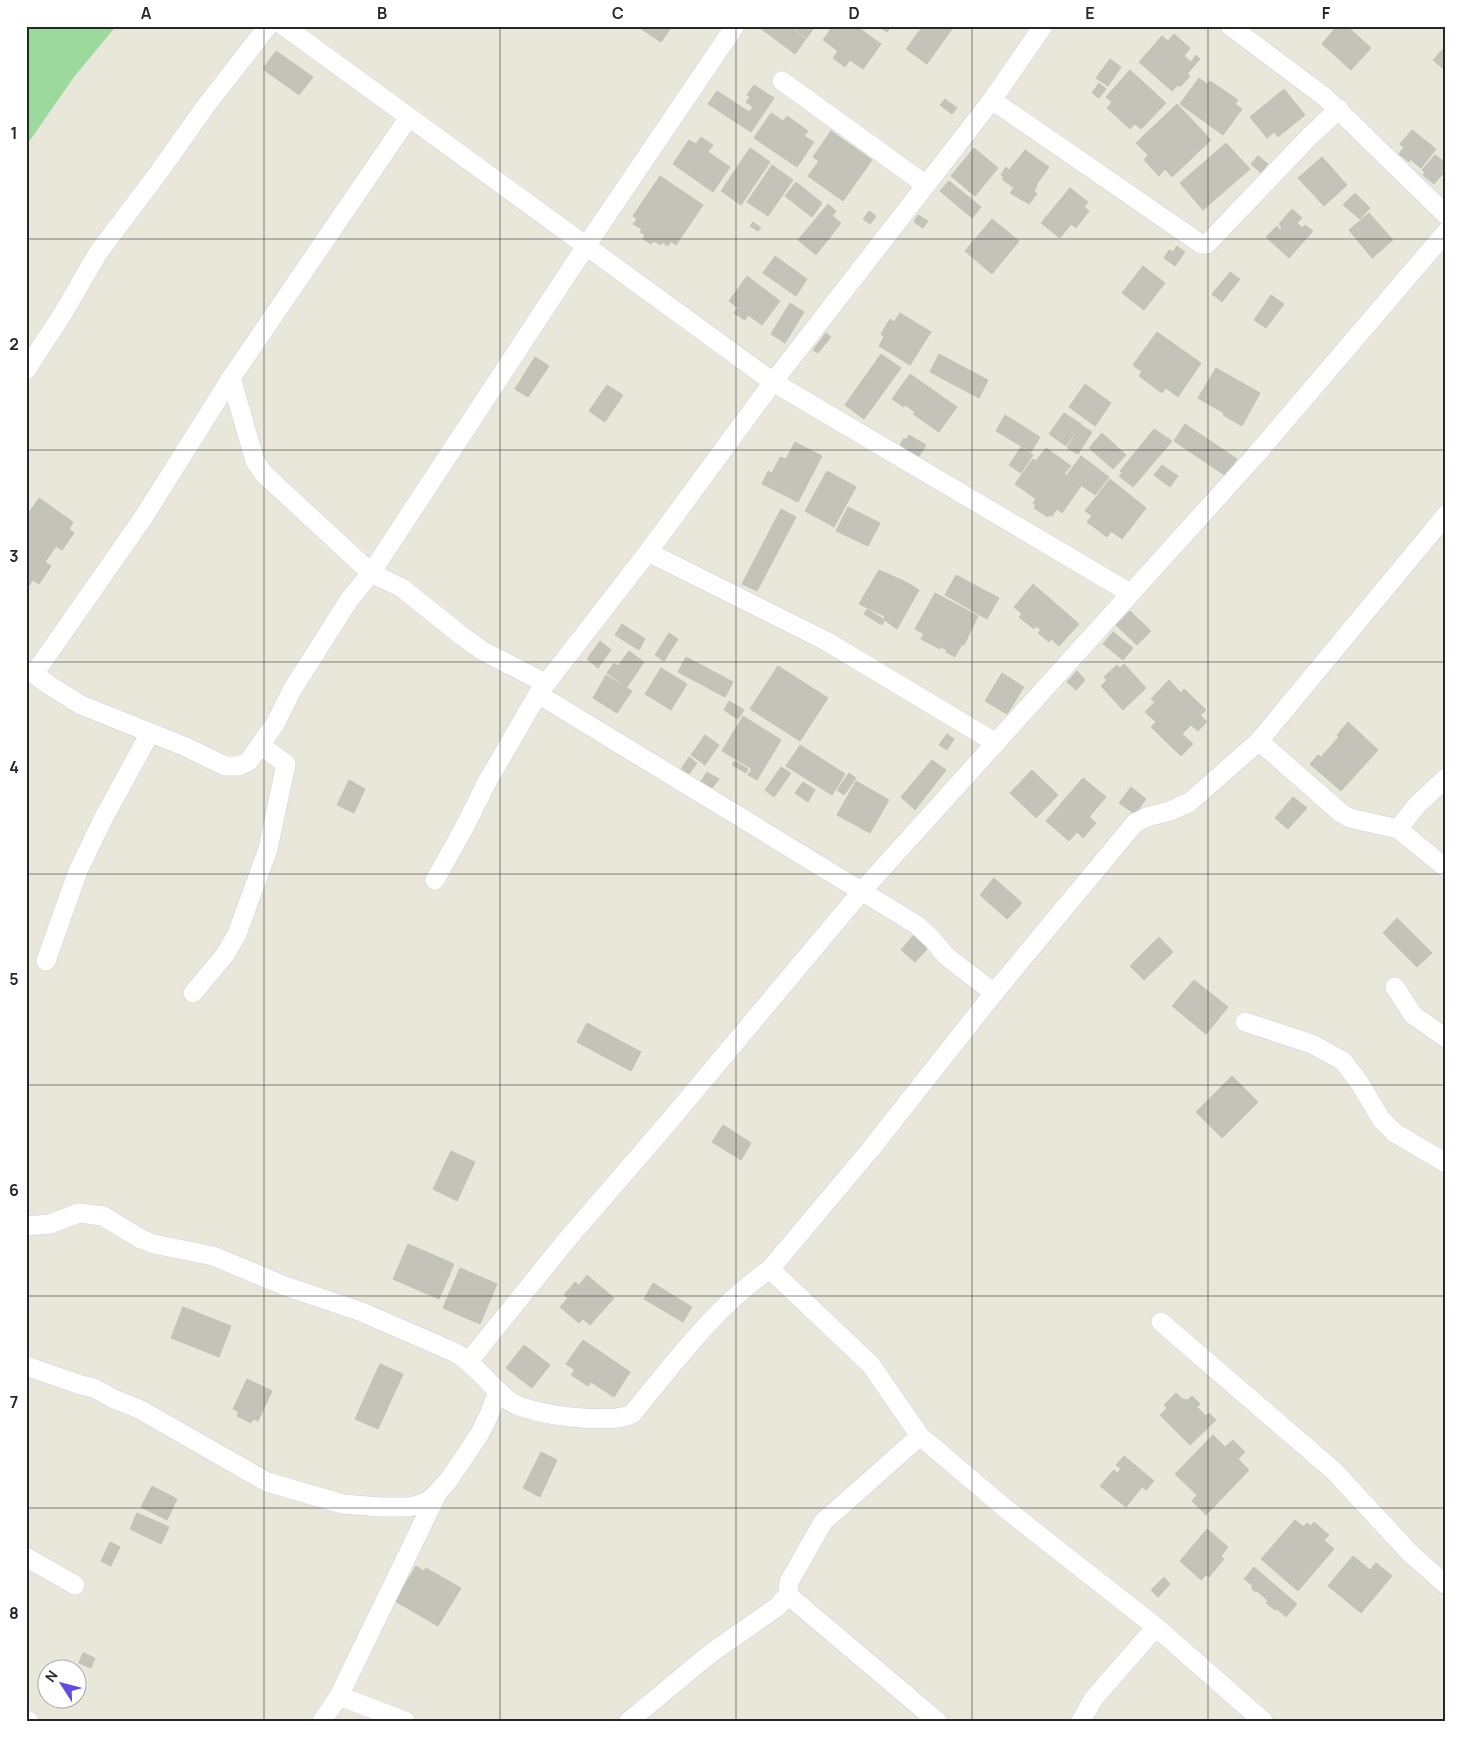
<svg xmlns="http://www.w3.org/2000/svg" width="1472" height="1747" font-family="Manrope,sans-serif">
	<rect width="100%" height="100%" fill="#e8e7da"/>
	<path fill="#9cd99c" d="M26,26H116L74,77L26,146Z"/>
	<g fill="#c3c3b9" stroke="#c3c2b4">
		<path d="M637,26H672L661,42Z"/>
		<path d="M761,26H789L806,39L795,54L760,28Z"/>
		<path d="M791,26H815L807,38Z"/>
		<path d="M833,26H856L881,44L863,69L850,60L845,67L833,58L838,51L823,40Z"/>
		<path d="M878,26H891L887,32Z"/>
		<path d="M923,26H954L927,64L906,49Z"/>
		<path d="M1337,26H1347L1371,48L1351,70L1322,44Z"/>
		<path d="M1174,34L1190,48L1184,56L1191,62L1196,55L1200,59L1187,74L1190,76L1180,87L1178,85L1172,91L1139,62L1162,36L1168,41Z"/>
		<path d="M1446,46V71L1433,60Z"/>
		<path d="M276,51L313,77L299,95L263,69Z"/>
		<path d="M1110,59L1121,67L1108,86L1096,78Z"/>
		<path d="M1130,70L1166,103L1141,129L1135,124L1130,129L1107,108L1112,102L1106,97Z"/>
		<path d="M1199,78L1207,84L1210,81L1238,100L1235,104L1242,109L1223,135L1180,104Z"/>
		<path d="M1099,83L1106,89L1099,98L1092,93Z"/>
		<path d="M754,85L774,98L751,132L708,104L717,91L749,112L753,107L746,102L750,97L747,95Z"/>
		<path d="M1284,89L1305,115L1278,137L1274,132L1267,138L1250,117Z"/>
		<path d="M945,99L957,108L952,114L940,105Z"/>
		<path d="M1177,104L1211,140L1172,177L1165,169L1159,176L1144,160L1148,155L1136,143Z"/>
		<path d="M771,113L783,121L787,116L808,131L804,136L814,142L797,167L754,138Z"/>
		<path d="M1412,130L1436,149L1421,168L1410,159L1409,162L1399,154L1404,147L1400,144Z"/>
		<path d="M831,131L872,160L843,201L808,176L819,161L813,157Z"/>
		<path d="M701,137L713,145L708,152L730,167L713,192L673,164L689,140L696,144Z"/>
		<path d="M1226,143L1250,169L1203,210L1180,183Z"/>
		<path d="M750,148L770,162L741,205L721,191Z"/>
		<path d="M974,148L998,168L975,196L951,176Z"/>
		<path d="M1025,150L1049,167L1036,185L1037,186L1034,191L1037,194L1029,204L1010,193L1014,188L1002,179L1004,177L1001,175L1006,167L1009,170Z"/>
		<path d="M1435,155L1446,163V170L1434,184L1423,175L1425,172L1422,170Z"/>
		<path d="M1258,156L1268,164L1261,173L1251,164Z"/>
		<path d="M1322,157L1347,185L1324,206L1298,178Z"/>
		<path d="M772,165L793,180L768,216L747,202Z"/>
		<path d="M660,176L703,205L676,245L671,241L668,246L662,242L660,245L654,241L651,244L643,239L645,235L640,232L642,229L633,224L637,219L633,216Z"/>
		<path d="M949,181L981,207L972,218L940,191Z"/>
		<path d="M796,182L822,203L812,217L785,196Z"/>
		<path d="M1070,188L1088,202L1084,207L1089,211L1076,228L1071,224L1060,238L1041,223Z"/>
		<path d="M1355,193L1370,208L1360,219L1343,205Z"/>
		<path d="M828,204L836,211L833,215L824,209Z"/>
		<path d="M824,209L841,223L816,255L798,240Z"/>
		<path d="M1292,209L1302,218L1297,223L1302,228L1305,225L1313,231L1289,258L1266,237L1277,226L1280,230L1282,228L1279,224Z"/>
		<path d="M869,211L876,216L870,224L863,219Z"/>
		<path d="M1369,213L1393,240L1372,258L1349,230Z"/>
		<path d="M918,215L928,221L923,228L914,222Z"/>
		<path d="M992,219L1019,241L992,274L965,251Z"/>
		<path d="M753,222L761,228L758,231L750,226Z"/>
		<path d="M1177,246L1185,252L1175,266L1164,258L1169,250L1173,252Z"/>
		<path d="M775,256L807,279L796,296L763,273Z"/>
		<path d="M1143,266L1165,283L1144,310L1122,293Z"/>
		<path d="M1230,272L1240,279L1222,302L1212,294Z"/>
		<path d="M747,276L780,301L762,325L748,315L745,320L734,313L738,308L729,301Z"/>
		<path d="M1271,295L1284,304L1266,328L1254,320Z"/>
		<path d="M790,303L804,312L785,343L771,334Z"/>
		<path d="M900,313L931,332L910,365L879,346L884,337L881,334L890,319L894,322Z"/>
		<path d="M1157,332L1201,363L1178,397L1166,388L1162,393L1139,376L1142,372L1133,365Z"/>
		<path d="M826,333L831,337L818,353L813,350Z"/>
		<path d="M881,354L901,368L864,419L845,405Z"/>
		<path d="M939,354L988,380L979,398L930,372Z"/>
		<path d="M535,357L549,366L528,397L515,389Z"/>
		<path d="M1216,368L1260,393L1242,426L1223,415L1224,413L1198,398Z"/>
		<path d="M910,374L957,407L939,432L913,414L915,412L905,405L904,407L892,399Z"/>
		<path d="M1085,384L1111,403L1095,426L1069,407Z"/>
		<path d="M607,385L623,395L605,422L589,411Z"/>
		<path d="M1064,413L1081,424L1066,446L1049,434Z"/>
		<path d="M1005,415L1040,437L1031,452L996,431Z"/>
		<path d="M1185,424L1237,459L1226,476L1174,441Z"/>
		<path d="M1081,425L1092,432L1078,454L1067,448Z"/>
		<path d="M1154,429L1172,441L1133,487L1119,476L1122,473L1120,471Z"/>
		<path d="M1102,433L1126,455L1113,469L1089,448Z"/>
		<path d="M909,435L926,445L918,458L899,447L904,438L906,440Z"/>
		<path d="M795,442L822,456L798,502L762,484L768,471L772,473L780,457L786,459Z"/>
		<path d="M1021,447L1033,455L1021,473L1009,465Z"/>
		<path d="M1046,448L1071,466L1064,474L1081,486L1062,513L1057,509L1052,516L1049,515L1048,517L1034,508L1036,505L1033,503L1036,499L1015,484L1033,459L1036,461Z"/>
		<path d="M1081,456L1109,477L1095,495L1067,475Z"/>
		<path d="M1162,465L1178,476L1170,487L1154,475Z"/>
		<path d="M827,471L856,487L834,527L805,511Z"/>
		<path d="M1110,479L1146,508L1122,539L1111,531L1107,537L1087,522L1092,516L1085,511Z"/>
		<path d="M39,498L73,522L69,529L74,533L62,550L56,546L45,562L51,566L39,584L33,580L27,588L26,517Z"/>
		<path d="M848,507L880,523L868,546L836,531Z"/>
		<path d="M781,509L796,517L757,591L742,584Z"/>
		<path d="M879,570L906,582L919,590L897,629L883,619L885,616L859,604Z"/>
		<path d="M956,575L999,598L987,619L945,595Z"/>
		<path d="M1033,584L1079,624L1059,646L1051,639L1049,642L1038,633L1041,630L1036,626L1034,629L1019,617L1022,614L1014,607Z"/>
		<path d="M935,593L978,616L964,645L962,644L955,657L946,652L947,650L941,647L940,649L921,639L924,634L915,629Z"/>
		<path d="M867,609L882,618L881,619L884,621L882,625L864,614Z"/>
		<path d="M1130,611L1151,631L1137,645L1116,625Z"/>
		<path d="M622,624L645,639L639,650L615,635Z"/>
		<path d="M1113,632L1133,648L1123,660L1103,644Z"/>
		<path d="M669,633L678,639L664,661L655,655Z"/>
		<path d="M600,641L611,650L598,668L587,659Z"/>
		<path d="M629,651L644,662L627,687L607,673L614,663L618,666Z"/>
		<path d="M686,657L733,682L725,697L678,672Z"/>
		<path d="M1124,664L1146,688L1123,710L1101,686L1107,680L1104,677L1117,665L1120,668Z"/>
		<path d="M778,666L828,698L800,741L750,709Z"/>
		<path d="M661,668L687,684L671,710L645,694Z"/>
		<path d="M1077,671L1085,680L1076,690L1067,682Z"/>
		<path d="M1002,673L1024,687L1007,714L985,701Z"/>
		<path d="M606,675L632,691L617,713L593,698Z"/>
		<path d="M1169,680L1181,693L1184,689L1206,710L1200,715L1207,722L1198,731L1191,725L1182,734L1193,744L1181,756L1151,727L1156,722L1145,712L1155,702L1151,699Z"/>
		<path d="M729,701L744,710L738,719L724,710Z"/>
		<path d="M743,716L781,740L757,780L748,775L752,769L722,751Z"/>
		<path d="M1348,722L1378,750L1341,791L1310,764L1318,755L1321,757L1339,737L1337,735Z"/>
		<path d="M947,734L954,739L947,750L939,745Z"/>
		<path d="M705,735L719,745L705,765L691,755Z"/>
		<path d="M800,745L845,774L832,795L786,766Z"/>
		<path d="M689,757L697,763L689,774L681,769Z"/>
		<path d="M932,760L946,770L915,810L901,797Z"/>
		<path d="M735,761L748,769L746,773L732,765Z"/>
		<path d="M781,767L791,773L774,797L765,790Z"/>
		<path d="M1032,770L1058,795L1036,818L1010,793Z"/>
		<path d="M707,772L719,779L712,788L701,781Z"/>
		<path d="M849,773L856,778L844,795L837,790Z"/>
		<path d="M1083,778L1106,797L1089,817L1096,823L1083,838L1077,832L1069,841L1046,821Z"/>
		<path d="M349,780L365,789L354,813L337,805Z"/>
		<path d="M856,781L889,800L870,833L837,815Z"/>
		<path d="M803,782L815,790L808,802L795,793Z"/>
		<path d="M1131,787L1146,799L1135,814L1119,803Z"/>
		<path d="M1293,797L1307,808L1288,829L1275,818Z"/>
		<path d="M994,878L1022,903L1007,919L980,895Z"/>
		<path d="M1397,918L1432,953L1417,967L1383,933Z"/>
		<path d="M917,931L932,944L915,962L901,950Z"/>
		<path d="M1159,937L1173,952L1144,980L1130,966Z"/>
		<path d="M1194,980L1228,1007L1206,1034L1172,1006Z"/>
		<path d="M587,1023L641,1052L631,1071L577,1042Z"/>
		<path d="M1232,1076L1258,1102L1222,1138L1196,1112Z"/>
		<path d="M723,1125L751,1143L741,1160L712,1142Z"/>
		<path d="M451,1151L475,1162L457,1201L433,1189Z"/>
		<path d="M408,1244L454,1264L439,1299L393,1279Z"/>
		<path d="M460,1268L497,1284L480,1324L443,1308Z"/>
		<path d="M587,1275L614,1298L590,1325L583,1319L579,1323L560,1307L568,1298L564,1295L575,1282L579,1285Z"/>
		<path d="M653,1283L692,1307L683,1322L644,1299Z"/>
		<path d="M183,1307L231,1326L219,1357L171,1338Z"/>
		<path d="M583,1340L630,1372L614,1397L591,1382L588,1386L571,1375L575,1370L566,1364Z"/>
		<path d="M524,1345L550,1365L532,1388L506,1368Z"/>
		<path d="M380,1364L403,1374L378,1429L355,1419Z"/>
		<path d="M247,1379L272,1391L258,1421L253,1419L251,1423L237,1416L239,1412L233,1409Z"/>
		<path d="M1176,1393L1182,1399L1188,1400L1192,1396L1200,1404L1197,1407L1206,1416L1209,1413L1216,1420L1190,1445L1160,1415L1167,1408L1164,1405Z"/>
		<path d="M1213,1435L1225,1447L1233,1440L1245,1452L1238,1459L1249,1470L1206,1515L1192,1501L1197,1495L1175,1474Z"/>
		<path d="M541,1452L557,1460L540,1497L523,1488Z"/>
		<path d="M1124,1456L1154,1481L1146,1490L1142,1487L1126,1507L1100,1486L1114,1470L1117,1473L1121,1469L1116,1465Z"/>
		<path d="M152,1486L177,1499L167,1520L141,1507Z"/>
		<path d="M137,1513L169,1527L161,1544L130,1529Z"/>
		<path d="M1295,1520L1304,1527L1307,1523L1311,1526L1314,1522L1329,1535L1324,1540L1334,1549L1298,1591L1261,1559Z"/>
		<path d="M1207,1529L1228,1547L1221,1556L1224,1559L1209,1577L1206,1575L1201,1580L1180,1561Z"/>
		<path d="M110,1542L120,1547L111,1566L101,1561Z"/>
		<path d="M1353,1556L1370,1570L1376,1563L1392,1576L1361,1613L1328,1586Z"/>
		<path d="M416,1566L424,1571L426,1568L461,1588L438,1626L395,1601Z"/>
		<path d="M1254,1567L1297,1604L1286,1617L1277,1609L1275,1610L1266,1603L1268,1601L1257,1591L1256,1592L1251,1588L1253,1586L1244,1579Z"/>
		<path d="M1164,1577L1170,1584L1158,1597L1151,1590Z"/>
		<path d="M83,1653L95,1658L91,1668L79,1663Z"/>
	</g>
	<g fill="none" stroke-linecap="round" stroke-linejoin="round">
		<defs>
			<g id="minor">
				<path d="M284,26L773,382L1130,593"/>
				<path d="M1043,26L992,100L773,382L648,552L538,694L917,925L932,939L946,956L994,993L1135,823L1147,817L1170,811L1190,802L1259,741L1446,515"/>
				<path d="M1230,26L1326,98L1446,215"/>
				<path d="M782,81L926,185"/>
				<path d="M992,100L1201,244H1207L1309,137L1339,109"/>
				<path d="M26,370L62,315L98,253L159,172L205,107L268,26"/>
				<path d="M231,378L255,461L264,474L371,573L402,588L462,636L483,651L545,683"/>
				<path d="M648,552L826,641L996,743"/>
				<path d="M26,672L34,674L49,685L81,705L186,747L225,766H239L249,761L260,745L275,724L292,690L349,600L371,573L586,246L735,26"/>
				<path d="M34,674L143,518L231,378L409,117"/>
				<path d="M1259,741L1341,813L1350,818L1398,829L1446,868"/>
				<path d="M1398,829L1417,805L1446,778"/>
				<path d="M435,880L465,826L487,782L538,694"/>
				<path d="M46,961L78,871L103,819L150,733"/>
				<path d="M1395,987L1413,1015L1446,1038"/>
				<path d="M193,993L225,955L237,934L268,849L286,764L260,745"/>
				<path d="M1245,1022L1312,1044L1343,1061L1359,1082L1381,1119L1395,1133L1446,1163"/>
				<path d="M26,1226L50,1224L79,1213L103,1216L141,1239L154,1244L213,1256L285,1286L362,1312L456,1353C478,1366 490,1387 511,1402C532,1415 610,1425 632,1414C674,1363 715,1307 770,1269L870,1150L994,993"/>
				<path d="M770,1269L871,1365L920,1436L1006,1509L1156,1627L1263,1721"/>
				<path d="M1161,1322L1334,1471L1411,1554L1446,1585"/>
				<path d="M469,1361L565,1242L672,1118L861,892L1254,457L1446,232"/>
				<path d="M26,1366L81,1385L94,1388L114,1399L139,1409L267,1482L343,1504L380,1507H408L418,1505L428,1501L438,1492L448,1481L479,1435L488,1417L498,1392"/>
				<path d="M26,1557L75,1585"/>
				<path d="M788,1595L937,1721"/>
				<path d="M339,1696L405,1721"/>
				<path d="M26,1720L29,1721"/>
				<path d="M322,1721L339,1696L438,1492"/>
				<path d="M629,1721L711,1653L777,1607L788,1595L789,1582L823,1522L920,1436"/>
				<path d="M1081,1721L1094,1698L1156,1627"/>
			</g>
		</defs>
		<use href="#minor" stroke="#d2cfde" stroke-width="20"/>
		<use href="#minor" stroke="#fff" stroke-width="19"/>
	</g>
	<path fill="none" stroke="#272727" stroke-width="1" stroke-opacity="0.55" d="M264,26V1721M500,26V1721M736,26V1721M972,26V1721M1208,26V1721M26,239H1446M26,450H1446M26,662H1446M26,874H1446M26,1085H1446M26,1296H1446M26,1508H1446"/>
	<rect width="1472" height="1747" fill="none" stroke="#ffffff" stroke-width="55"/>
	<g transform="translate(62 1684) rotate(306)"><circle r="24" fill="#ffffff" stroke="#a9a9a9"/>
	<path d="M0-4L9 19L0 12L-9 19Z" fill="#634be4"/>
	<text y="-8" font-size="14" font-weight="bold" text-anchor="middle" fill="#272727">N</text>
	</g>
	<rect x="28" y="28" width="1416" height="1692" fill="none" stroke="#272727" stroke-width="2"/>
	<g font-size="16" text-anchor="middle" font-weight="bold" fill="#272727">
		<text x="146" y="19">A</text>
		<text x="382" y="19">B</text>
		<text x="618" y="19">C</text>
		<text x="854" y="19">D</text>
		<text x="1090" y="19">E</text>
		<text x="1326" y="19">F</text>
		<text x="14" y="139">1</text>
		<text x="14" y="350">2</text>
		<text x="14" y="562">3</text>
		<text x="14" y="773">4</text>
		<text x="14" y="985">5</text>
		<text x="14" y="1196">6</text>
		<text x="14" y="1408">7</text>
		<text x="14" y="1619">8</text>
	</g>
</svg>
